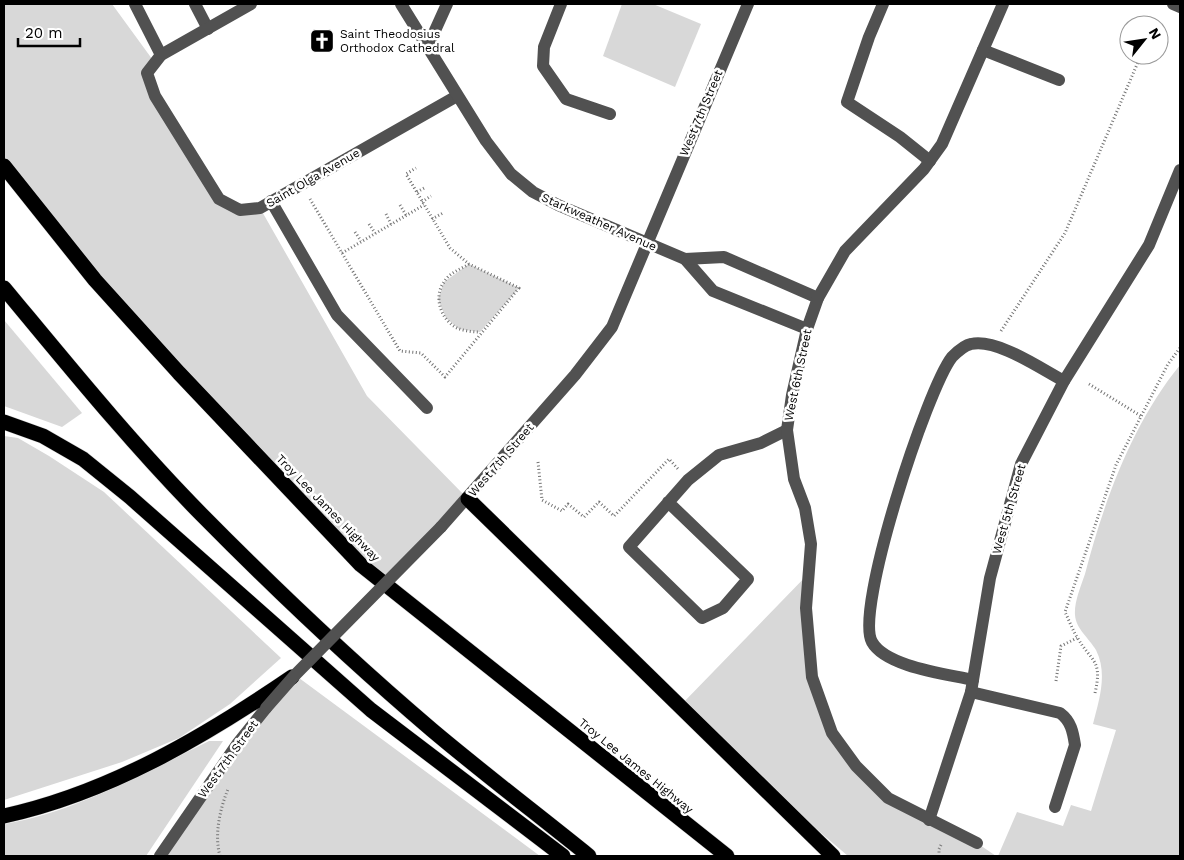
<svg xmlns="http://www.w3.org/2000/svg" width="1184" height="860" font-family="'Work Sans',sans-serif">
	<rect width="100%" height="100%" fill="#fff"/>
	<g fill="#d8d8d8">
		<path d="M4,4H112L155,63L147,73L219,199L240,210L260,208L367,396L468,499L381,587L287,498L191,395L4,177Z"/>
		<path d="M622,4H653L701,24L675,87L603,56Z"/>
		<path d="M469,264L519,288L480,332L459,329L446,318L438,299L444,282Z"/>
		<path d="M4,320L82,413L62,427L4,406Z"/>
		<path d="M1180,365V856H998L1017,812L1063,826L1071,805L1091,811L1116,730L1093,724C1099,700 1108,674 1096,650C1089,638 1076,629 1075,615C1074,602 1081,586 1085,574C1104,501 1132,424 1180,365Z"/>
		<path d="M4,436L18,438L49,456L104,492L281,658L230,704L179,738L122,762L4,800Z"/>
		<path d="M811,571L812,677L832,733L888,798L977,843L996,856H848L741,765L680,706Z"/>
		<path d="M295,675L540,856H160Z"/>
		<path d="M209,741H223L146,856H4V824C77,812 143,773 209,741Z"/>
	</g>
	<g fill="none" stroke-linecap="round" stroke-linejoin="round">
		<defs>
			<g id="highway">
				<path d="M4,166L95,280L179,373L361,565L727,856"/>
				<path d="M4,288C68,365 131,443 201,514C275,589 352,662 432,730C483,773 537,814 589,856"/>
				<path d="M4,422L43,436L83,459L130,497L371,710L563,856"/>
				<path d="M468,499L833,856"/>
				<path d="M4,816C109,793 204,737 292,677"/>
			</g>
		</defs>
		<use href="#highway" stroke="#dbdbdb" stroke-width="16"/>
		<g stroke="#737373" stroke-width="3" stroke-dasharray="1 2.5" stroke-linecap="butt">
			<path d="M417,192L426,187"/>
			<path d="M310,199L400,351L421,353L445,377L519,288L469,264L450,248L406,174L416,168"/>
			<path d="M422,202L431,196"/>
			<path d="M400,205L406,215"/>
			<path d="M386,214L391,224"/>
			<path d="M432,219L443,213"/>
			<path d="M369,224L375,233"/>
			<path d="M355,232L361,241"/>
			<path d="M342,253L424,205"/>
			<path d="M469,264C461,269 449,273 444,282C433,297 441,320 457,328C464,331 473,332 480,332"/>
			<path d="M1001,331L1065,233L1141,55"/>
			<path d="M1089,384L1141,416"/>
			<path d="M538,462L542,500L562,511L568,504L584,517L599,502L614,516L669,459L678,469"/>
			<path d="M1056,681L1061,646L1077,638"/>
			<path d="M1095,693C1103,659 1091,662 1077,637C1072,629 1069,620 1065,612L1116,465L1168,364L1180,348"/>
			<path d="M220,856C214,835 220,809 228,789"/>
			<path d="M939,856V849L942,843"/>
		</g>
		<g stroke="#515151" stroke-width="12">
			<path d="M135,4L161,55"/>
			<path d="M195,4L208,29"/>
			<path d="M251,4L161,55L147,73L155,96L219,199L240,210L260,208L457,96"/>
			<path d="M401,4L486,141L511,174L533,192L558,205L685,259L713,291L807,329"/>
			<path d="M561,4L544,47L543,66L566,99L610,114"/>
			<path d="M883,4L869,37L847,102L900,137L930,161"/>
			<path d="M1173,4L1180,7"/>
			<path d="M428,46L447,4"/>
			<path d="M983,50L1059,80"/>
			<path d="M271,201L337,315L427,408"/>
			<path d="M685,259L724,257L818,298"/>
			<path d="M668,502L748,579L723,608L702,618L629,547L688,480L719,455L761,443L787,430"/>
			<path d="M441,527L575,375L612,327L748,4"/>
			<path d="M973,680C947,674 886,667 872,642C854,611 927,389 952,357C956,353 965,345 971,344C997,338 1041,369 1064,381"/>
			<path d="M971,692L1060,713C1071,721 1073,732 1075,745L1055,807"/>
			<path d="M929,820L971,692L990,578L1021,464L1064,381L1149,245L1180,170"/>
			<path d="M977,843L888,798L856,766L832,733L812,677L806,608L811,544L805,508L794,479L787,430L792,395L807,329L818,298L845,251L924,169L942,144L1003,4"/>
			<path d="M160,856L238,743L266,708"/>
		</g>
		<use href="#highway" stroke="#000" stroke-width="15"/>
		<path stroke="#515151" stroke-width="12" d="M266,708L295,675L441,527"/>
	</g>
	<defs>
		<symbol id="church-square" viewBox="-11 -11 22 22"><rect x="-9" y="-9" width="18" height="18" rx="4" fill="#000" stroke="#fff"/><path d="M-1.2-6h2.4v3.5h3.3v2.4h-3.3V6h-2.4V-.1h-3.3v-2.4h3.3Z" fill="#fff"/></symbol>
	</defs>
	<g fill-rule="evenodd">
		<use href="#church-square" x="308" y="27" width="28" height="28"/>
	</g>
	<g text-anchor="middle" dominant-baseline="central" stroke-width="5" stroke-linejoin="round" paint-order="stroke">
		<g font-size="12" fill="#000" stroke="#fff" text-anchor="start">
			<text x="340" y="34">Saint Theodosius<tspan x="340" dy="14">Orthodox Cathedral</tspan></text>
		</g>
		<g font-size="12" fill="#000" stroke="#fff">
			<text transform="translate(701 113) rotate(-67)">West 7th Street</text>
			<text transform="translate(313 178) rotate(-30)">Saint Olga Avenue</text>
			<text transform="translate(599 222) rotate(24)">Starkweather Avenue</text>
			<text transform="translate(798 375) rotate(-78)">West 6th Street</text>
			<text transform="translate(501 460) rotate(-49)">West 7th Street</text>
			<text transform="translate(328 508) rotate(46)">Troy Lee James Highway</text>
			<text transform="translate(1009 509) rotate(-74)">West 5th Street</text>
			<text transform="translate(228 759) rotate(-54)">West 7th Street</text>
			<text transform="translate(636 766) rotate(39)">Troy Lee James Highway</text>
		</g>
	</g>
	<rect width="1184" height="860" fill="none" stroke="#000000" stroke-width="10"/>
	<g transform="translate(1144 40) rotate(60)"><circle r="24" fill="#ffffff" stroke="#999999"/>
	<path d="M0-4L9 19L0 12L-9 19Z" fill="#000000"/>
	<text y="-8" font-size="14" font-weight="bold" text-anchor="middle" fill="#000000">N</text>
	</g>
	<path d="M18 38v8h62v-8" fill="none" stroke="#000000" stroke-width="2.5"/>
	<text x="25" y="38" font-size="15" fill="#000000" stroke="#ffffff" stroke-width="4" paint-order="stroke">20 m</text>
</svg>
